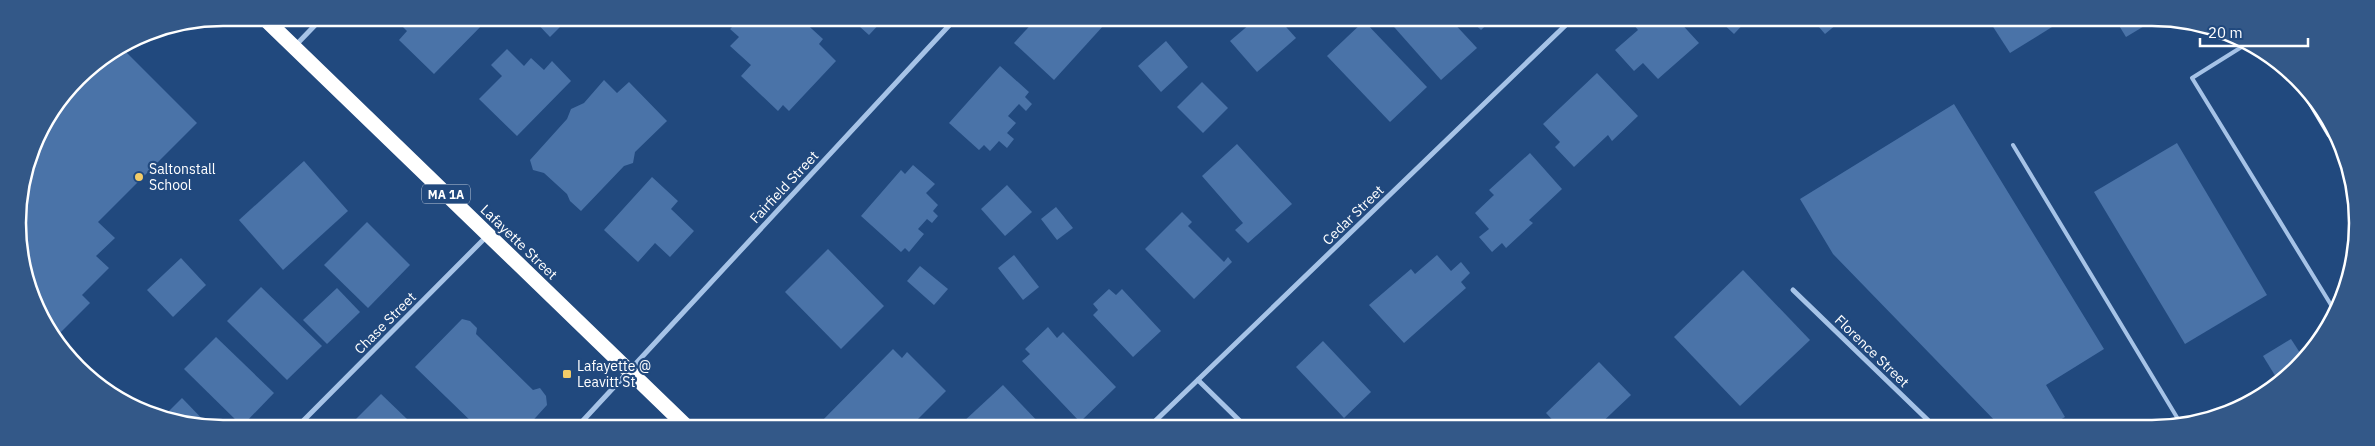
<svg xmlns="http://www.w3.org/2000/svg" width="2375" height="446" font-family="'IBM Plex Sans',sans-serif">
	<rect width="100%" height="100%" fill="#21497e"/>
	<g fill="#4a73a8">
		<path d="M406,18H489L434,74L399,40L407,31L400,24Z"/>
		<path d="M532,18H569L550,37Z"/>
		<path d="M741,18H789L796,25L801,19L823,39L819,44L836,61L789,111L783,105L778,111L741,76L751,65L730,46L739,37L730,29Z"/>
		<path d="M850,18H885L869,35Z"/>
		<path d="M1037,18H1097L1104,25L1054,80L1014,43Z"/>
		<path d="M1257,18H1278L1296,38L1257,72L1230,41Z"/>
		<path d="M1387,19H1450L1477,48L1441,80Z"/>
		<path d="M1469,19H1493L1481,30Z"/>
		<path d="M1640,19H1677L1699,43L1658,79L1643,63L1634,71L1615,50L1638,30L1634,25Z"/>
		<path d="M1718,19H1748L1734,34Z"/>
		<path d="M1812,19H1843L1825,34Z"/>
		<path d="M1988,19H2047L2052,27L2010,53Z"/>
		<path d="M2115,19H2156L2126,37Z"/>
		<path d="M1364,21L1427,87L1390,122L1327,56Z"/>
		<path d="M1166,41L1188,67L1161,92L1138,66Z"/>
		<path d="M122,48L197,123L98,222L115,238L96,256L109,268L82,295L90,303L56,337L28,289L18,210L33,144L56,110L108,57Z"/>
		<path d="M507,49L524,66L531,58L544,70L552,61L571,81L517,136L479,99L502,76L491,65Z"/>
		<path d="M1000,66L1029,92L1025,97L1032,104L1026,111L1019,104L1008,116L1016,123L1007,133L1014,139L1007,148L999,141L990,151L984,145L979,150L949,123Z"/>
		<path d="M1597,73L1638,116L1612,141L1608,135L1574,167L1555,147L1560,142L1543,124Z"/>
		<path d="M604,80L617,93L629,82L667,121L635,152L633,163L624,166L581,211L570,201L567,194L544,173L533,170L530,160L567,119L571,109L584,103Z"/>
		<path d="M1202,82L1228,108L1203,133L1177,107Z"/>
		<path d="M1954,104L2104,349L2046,385L2065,417L2046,428L2000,426L1833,254L1800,199Z"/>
		<path d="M2177,143L2267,295L2185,344L2094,192Z"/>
		<path d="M1237,144L1292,204L1248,243L1235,230L1243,223L1202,176Z"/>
		<path d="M1530,153L1562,189L1529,220L1533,223L1506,248L1502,243L1492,252L1479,237L1489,229L1475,213L1494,195L1489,190Z"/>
		<path d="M304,161L348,211L283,270L239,220Z"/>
		<path d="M913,165L935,184L926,193L938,205L933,211L938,216L932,223L927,219L918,229L924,234L909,252L905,248L901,252L861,216L901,170L905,174Z"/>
		<path d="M652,177L678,201L671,209L694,231L670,257L655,243L638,262L604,230Z"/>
		<path d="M1007,185L1032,212L1005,236L981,209Z"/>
		<path d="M1056,207L1073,228L1057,240L1041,219Z"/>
		<path d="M1182,212L1192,222L1188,226L1224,262L1228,257L1232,262L1194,299L1145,249Z"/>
		<path d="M367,222L410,265L368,308L324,265Z"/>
		<path d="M828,249L884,306L841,349L785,292Z"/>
		<path d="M1014,255L1039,287L1023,300L998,268Z"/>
		<path d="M1437,255L1451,271L1461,262L1470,273L1461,282L1466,288L1404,343L1369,305L1411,269L1415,274Z"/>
		<path d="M181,258L206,285L173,317L147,290Z"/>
		<path d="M920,266L948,289L934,305L907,281Z"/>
		<path d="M1743,270L1810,340L1740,406L1674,337Z"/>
		<path d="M261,287L322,346L287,380L227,321Z"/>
		<path d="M337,288L360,312L327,344L303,320Z"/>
		<path d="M1109,289L1116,295L1122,289L1161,331L1133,357L1093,315L1098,310L1093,304Z"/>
		<path d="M462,319L470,321L477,328L476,334L533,390L540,388L546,396L547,405L527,427H477L415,367Z"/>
		<path d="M1048,327L1057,338L1063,332L1116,387L1080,422L1022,361L1030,354L1025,349Z"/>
		<path d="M216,337L274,393L242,426L184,369Z"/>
		<path d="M2291,339L2304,359L2297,369L2279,382L2263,356Z"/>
		<path d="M1323,341L1371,392L1344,418L1296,367Z"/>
		<path d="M893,349L902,358L907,352L946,391L910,427H816Z"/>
		<path d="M1599,362L1631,395L1596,428H1560L1546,413Z"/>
		<path d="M1003,385L1043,427H966L962,423Z"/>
		<path d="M381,394L407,419L399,427H364L356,419Z"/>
		<path d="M182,398L210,427H196L164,416Z"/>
		<path d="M1404,420L1412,428H1396Z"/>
	</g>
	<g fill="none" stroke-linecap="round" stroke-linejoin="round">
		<g stroke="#a6c3e7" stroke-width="4">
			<path d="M2248,43L2192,78L2336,313"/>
			<path d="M2013,145L2181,424"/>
		</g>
		<g stroke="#a6c3e7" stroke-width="5">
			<path d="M295,46L322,18"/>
			<path d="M1793,290L1936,428"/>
			<path d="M1198,380L1246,427"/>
			<path d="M297,427L486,237"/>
			<path d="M577,427L956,18"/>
			<path d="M1149,427L1572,19"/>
		</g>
		<path stroke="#e8f0fd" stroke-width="12" d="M2307,91L2332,133"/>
		<path stroke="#fff" stroke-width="15" d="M264,18L687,427"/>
	</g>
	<g fill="#f3cc68" stroke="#21497e" stroke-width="2">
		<circle cx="139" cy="177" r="5"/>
		<rect x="562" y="369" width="10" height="10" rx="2.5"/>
	</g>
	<g text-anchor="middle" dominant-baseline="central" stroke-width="4.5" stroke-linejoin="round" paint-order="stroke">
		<rect fill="#21497e" stroke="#bcc8d8" stroke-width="1" x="422" y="184.5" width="48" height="19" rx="4"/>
		<g font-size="12" font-weight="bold" fill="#fff">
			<text x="446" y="194">MA 1A</text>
		</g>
		<g font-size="14" fill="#fff" stroke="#21497e" text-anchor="start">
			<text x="149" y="169">Saltonstall<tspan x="149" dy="16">School</tspan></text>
			<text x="577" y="366">Lafayette @<tspan x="577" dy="16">Leavitt St</tspan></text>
		</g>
		<g font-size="14" fill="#fff" stroke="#21497e">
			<text transform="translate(784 187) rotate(-47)">Fairfield Street</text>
			<text transform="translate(1353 215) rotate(-44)">Cedar Street</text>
			<text transform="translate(519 242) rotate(44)">Lafayette Street</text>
			<text transform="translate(385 323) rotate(-45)">Chase Street</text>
			<text transform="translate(1872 351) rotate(44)">Florence Street</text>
		</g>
	</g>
	<path d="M0 0H2375V446H0ZM223 26H2152A197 197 0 0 1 2349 223V223A197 197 0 0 1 2152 420H223A197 197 0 0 1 26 223V223A197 197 0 0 1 223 26Z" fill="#335888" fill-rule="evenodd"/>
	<path fill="none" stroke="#fff" stroke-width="2.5" d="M223 26H2152A197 197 0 0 1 2349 223V223A197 197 0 0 1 2152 420H223A197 197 0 0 1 26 223V223A197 197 0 0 1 223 26Z"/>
	<path d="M2200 38v8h108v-8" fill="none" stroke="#ffffff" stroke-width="2.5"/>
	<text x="2208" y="38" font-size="15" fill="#ffffff" stroke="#21497e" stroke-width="4" paint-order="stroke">20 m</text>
</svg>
